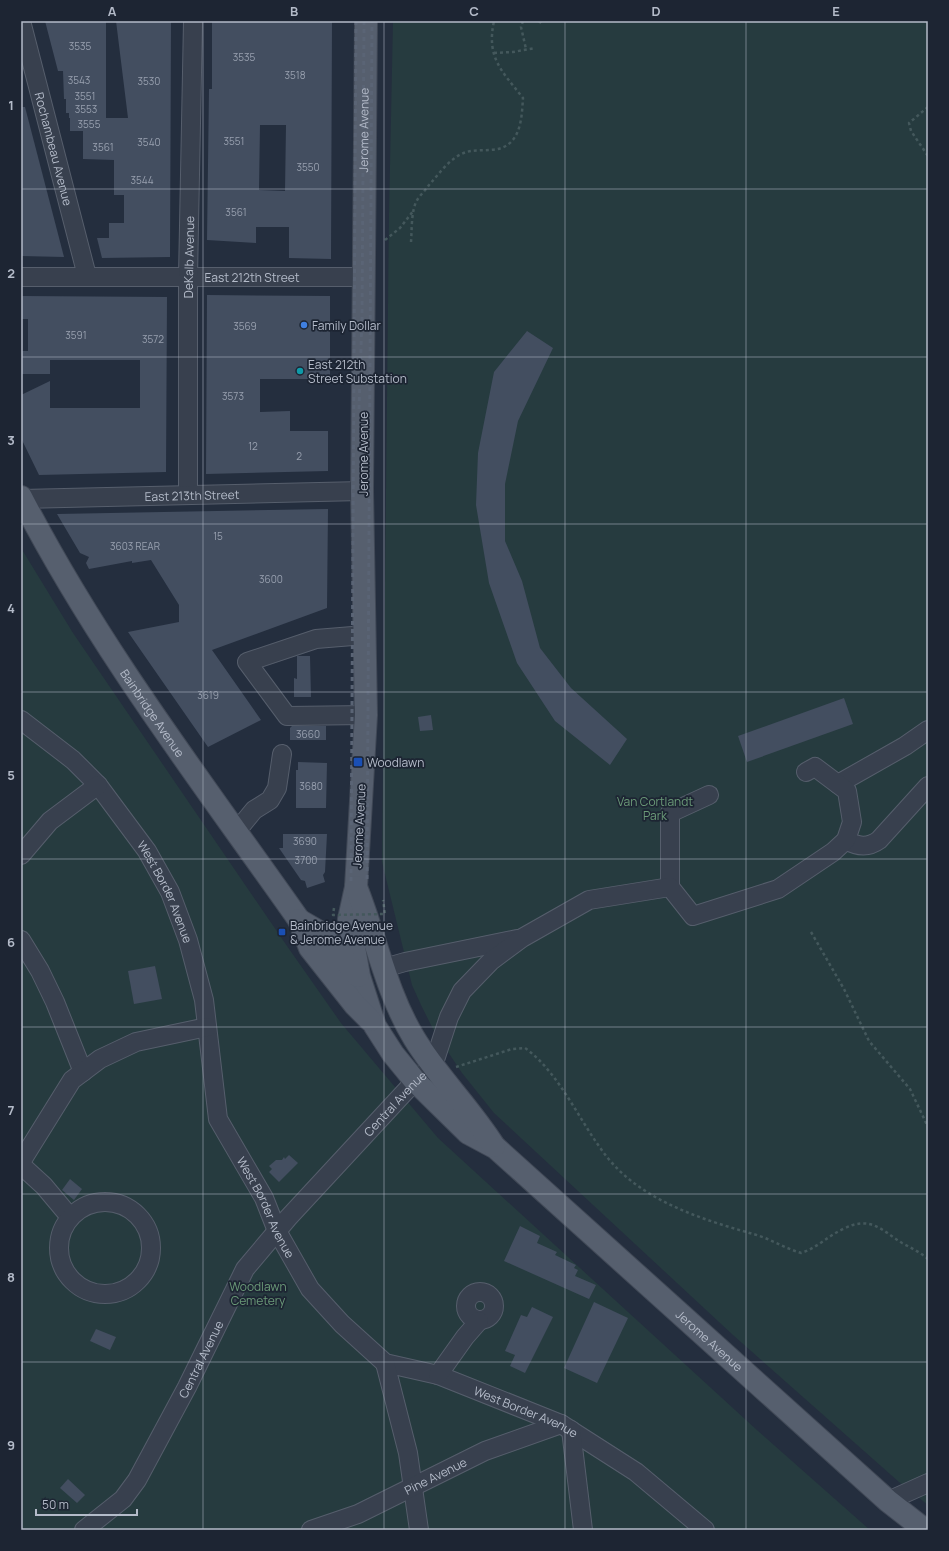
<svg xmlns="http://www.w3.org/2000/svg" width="949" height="1551" font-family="Manrope,sans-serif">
	<rect width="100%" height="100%" fill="#242e3e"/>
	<g fill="#263b3f">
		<path d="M393,21H928V1505L899,1482L733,1335L494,1113L462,1073L434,1031L421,1005L412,985L382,862L389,214Z"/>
		<path d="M21,548L73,633L287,946L341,1023L438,1138L758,1431L870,1530H21Z"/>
	</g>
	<g fill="#434e60" fill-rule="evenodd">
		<path d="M45,21H106V118H128L116,21H171L170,257L102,258L97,238H109V223H124V195H114V160L83,159V131H70V118H69V113H66V99H64L63,71H58Z"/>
		<path d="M212,21H332L331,259L289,258V227H256V243L207,240L209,89H212ZM260,125H286L285,191L259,190Z"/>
		<path d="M21,107H25L64,257L21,256Z"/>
		<path d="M207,295L330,296V379H260V412L290,411V431H328V471L206,474Z"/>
		<path d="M21,296L167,297L166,472L39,475L21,438V395L50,381V408H140V360H50V374H21V351H28V319H21Z"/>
		<path d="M527,331L553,348L518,421L505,484V541L522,581L540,648L571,688L627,739L610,765L555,721L517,663L489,583L476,505L478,453L494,372Z"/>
		<path d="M328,509L327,608L212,650L261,720L208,747L128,632L179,622V605L151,560L132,563V561L89,569L86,563L89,557L80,553L57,514Z"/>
		<path d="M297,656H310L311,697H294V678L297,679Z"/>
		<path d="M844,698L853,724L747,762L738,736Z"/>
		<path d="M431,715L433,730L420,731L418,717Z"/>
		<path d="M292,726H326V740H290V728Z"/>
		<path d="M298,762L327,763L326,808H296V770H298Z"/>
		<path d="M283,834H327L325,872L323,875L325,882L307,888L305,881L301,880L279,848H283Z"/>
		<path d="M155,966L162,999L134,1004L128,971Z"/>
		<path d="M289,1155L298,1163L279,1182L269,1172L272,1169L269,1166L276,1160H282L284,1157L285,1159Z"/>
		<path d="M70,1179L82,1189L74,1200L62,1190Z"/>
		<path d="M520,1226L540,1236L537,1243L557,1252L555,1255L576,1265L574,1268L578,1270L575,1276L596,1285L589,1299L504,1261Z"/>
		<path d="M594,1302L628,1318L597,1383L564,1368Z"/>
		<path d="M532,1307L553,1317L525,1373L510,1366L515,1355L505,1351L521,1315L527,1317Z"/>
		<path d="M96,1329L116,1337L110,1350L90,1341Z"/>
		<path d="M68,1479L85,1495L77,1503L60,1488Z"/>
	</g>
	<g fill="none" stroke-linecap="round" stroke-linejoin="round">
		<defs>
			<g id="minor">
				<path id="s1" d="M21,21L87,276"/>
				<path id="s2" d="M21,277H364"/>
				<path id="s3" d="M188,494V277L193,21"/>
				<path id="s4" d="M22,499L362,491"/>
				<path d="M365,635L316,639L247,662L287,716L366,715"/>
				<path id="s5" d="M21,720L73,760L98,785L147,851L170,892L188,940L204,1000L218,1119L264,1198L277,1231L310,1289L342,1324L385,1363L438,1375L561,1424L636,1472L705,1530"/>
				<path d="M838,784L905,746L928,730"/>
				<path d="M236,832L254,810L270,800L277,788L282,754"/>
				<path d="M846,840C858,847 868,848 879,840L928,786"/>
				<path d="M21,855L50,821L98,785"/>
				<path d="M670,887V813L709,795"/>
				<path d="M21,940L40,971L55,1002L83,1072"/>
				<path d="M384,968L405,962L517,939"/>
				<path d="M21,1162L72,1080L100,1059L136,1042L207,1027"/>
				<path d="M21,1165L44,1186L70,1217"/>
				<circle cx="105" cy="1248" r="46"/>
				<circle cx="480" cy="1306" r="14"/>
				<path d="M385,1363L408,1453L419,1530"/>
				<path d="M438,1375L465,1337L479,1321"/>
				<path d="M571,1430L583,1530"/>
				<path d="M888,1501L928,1483"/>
				<path id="s6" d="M84,1530L123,1499L137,1480L187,1387L245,1269L288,1218L415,1081L433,1066L449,1017L462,991L491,961L522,938L589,900L670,887L693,916L778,889L833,852L846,840L852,822L847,791L815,767L806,772"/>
				<path id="s7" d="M311,1530L358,1514L485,1451L561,1424"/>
			</g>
			<g id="major">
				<path id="s8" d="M366,21L362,491L366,715L356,887L349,919L359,976L375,1026L393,1054L415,1081L468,1133L496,1148L888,1501L925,1530"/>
				<path id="s9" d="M21,497C98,647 202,782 299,920L310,948L355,1005L370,1020"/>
				<path d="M356,887C376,937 386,992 414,1038C437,1076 470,1108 494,1146"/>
				<path d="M299,920L323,934L358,976"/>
			</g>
		</defs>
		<use href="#minor" stroke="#565e6c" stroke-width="20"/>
		<use href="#major" stroke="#414957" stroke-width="24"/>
		<g stroke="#44585c" stroke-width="2.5" stroke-dasharray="3 3" stroke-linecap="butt">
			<path d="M523,21L521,27L526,49"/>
			<path d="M539,21L543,25"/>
			<path d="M494,53L513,52L535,48"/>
			<path d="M928,107L909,123L911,131L928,156"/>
			<path d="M385,240L400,228L414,210"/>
			<path d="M411,242C412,229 411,214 416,202C419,196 425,191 429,185C441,172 452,154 471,151C484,149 500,153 511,142C522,131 522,111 523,98C502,71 486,58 494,21"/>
			<path d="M811,932L844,989L869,1041L910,1089L928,1127"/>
			<path d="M456,1067L512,1049L525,1048C560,1073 580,1123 607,1157C642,1201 701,1219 753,1234C769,1238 784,1248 801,1253C817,1248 828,1236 843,1229C871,1215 881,1230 902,1243C911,1248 920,1252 928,1259"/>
		</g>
		<use href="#minor" stroke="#38404e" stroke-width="18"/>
		<use href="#major" stroke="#565f6e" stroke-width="22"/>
		<g stroke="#5a6475" stroke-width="3" stroke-dasharray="4 4" stroke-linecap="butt">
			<path id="s10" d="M359,409L362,318L364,21"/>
			<path d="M367,879L372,21"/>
			<path d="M351,881L356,21"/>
		</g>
		<path stroke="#44585c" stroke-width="2.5" stroke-dasharray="3 3" stroke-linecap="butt" d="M334,908L333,915L385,914L383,900"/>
	</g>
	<path fill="none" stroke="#b4bbc9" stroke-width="1" stroke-opacity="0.55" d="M203,21V1530M384,21V1530M565,21V1530M746,21V1530M21,189H928M21,357H928M21,524H928M21,692H928M21,859H928M21,1027H928M21,1194H928M21,1362H928"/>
	<circle fill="#3f7fe0" stroke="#1d2533" stroke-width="1.5" cx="304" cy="325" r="4"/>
	<circle fill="#0f9aa8" stroke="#1d2533" stroke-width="1.5" cx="300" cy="371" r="4"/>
	<g fill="#1a4fb4" stroke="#1d2533" stroke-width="1.5">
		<rect x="353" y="757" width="10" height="10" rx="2"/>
		<rect x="278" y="928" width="8" height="8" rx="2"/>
	</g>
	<g text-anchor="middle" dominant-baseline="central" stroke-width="3.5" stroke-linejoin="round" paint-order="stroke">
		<g font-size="10" fill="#98a0af">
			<text x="80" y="46">3535</text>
			<text x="244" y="57">3535</text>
			<text x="295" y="75">3518</text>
			<text x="79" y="80">3543</text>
			<text x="149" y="81">3530</text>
			<text x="85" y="96">3551</text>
			<text x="86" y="109">3553</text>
			<text x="89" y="124">3555</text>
			<text x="234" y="141">3551</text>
			<text x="149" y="142">3540</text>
			<text x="103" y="147">3561</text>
			<text x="308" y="167">3550</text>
			<text x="142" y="180">3544</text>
			<text x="236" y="212">3561</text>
			<text x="245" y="326">3569</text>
			<text x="76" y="335">3591</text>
			<text x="153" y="339">3572</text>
			<text x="233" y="396">3573</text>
			<text x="253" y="446">12</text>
			<text x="299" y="456">2</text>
			<text x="218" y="536">15</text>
			<text x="135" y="546">3603 REAR</text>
			<text x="271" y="579">3600</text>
			<text x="208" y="695">3619</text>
			<text x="308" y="734">3660</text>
			<text x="311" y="786">3680</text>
			<text x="305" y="841">3690</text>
			<text x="306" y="860">3700</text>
		</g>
		<g font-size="12" fill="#b4bbc9" stroke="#1d2533">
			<text stroke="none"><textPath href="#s10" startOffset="279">Jerome Avenue</textPath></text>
			<text stroke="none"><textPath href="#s1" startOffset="132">Rochambeau Avenue</textPath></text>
			<text stroke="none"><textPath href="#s3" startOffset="237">DeKalb Avenue</textPath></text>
			<text stroke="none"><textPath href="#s2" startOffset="231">East 212th Street</textPath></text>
			<text transform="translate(363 454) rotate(-90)">Jerome Avenue</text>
			<text stroke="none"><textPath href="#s4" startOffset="170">East 213th Street</textPath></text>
			<text stroke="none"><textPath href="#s9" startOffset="253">Bainbridge Avenue</textPath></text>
			<text transform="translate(359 826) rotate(-87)">Jerome Avenue</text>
			<text stroke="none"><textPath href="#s5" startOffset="228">West Border Avenue</textPath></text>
			<text stroke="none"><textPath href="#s6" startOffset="534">Central Avenue</textPath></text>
			<text stroke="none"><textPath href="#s5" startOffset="564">West Border Avenue</textPath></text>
			<text stroke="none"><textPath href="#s8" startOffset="1471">Jerome Avenue</textPath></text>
			<text stroke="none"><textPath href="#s6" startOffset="210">Central Avenue</textPath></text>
			<text stroke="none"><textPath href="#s5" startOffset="912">West Border Avenue</textPath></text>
			<text stroke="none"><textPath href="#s7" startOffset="136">Pine Avenue</textPath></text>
		</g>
		<g font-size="12" fill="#b4bbc9" stroke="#1d2533" text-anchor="start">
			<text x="312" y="325">Family Dollar</text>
			<text x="308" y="364">East 212th<tspan x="308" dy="14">Street Substation</tspan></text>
			<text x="367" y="762">Woodlawn</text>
			<text x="290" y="925">Bainbridge Avenue<tspan x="290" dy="14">&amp; Jerome Avenue</tspan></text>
		</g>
		<g font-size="12" fill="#6b9a78" stroke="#1d2533">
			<text x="655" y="801">Van Cortlandt<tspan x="655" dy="14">Park</tspan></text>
			<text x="258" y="1286">Woodlawn<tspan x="258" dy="14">Cemetery</tspan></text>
		</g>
	</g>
	<rect width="949" height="1551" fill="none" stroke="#1d2533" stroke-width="44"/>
	<path d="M36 1509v6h101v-6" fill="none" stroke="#b4bbc9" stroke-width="2"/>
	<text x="42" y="1509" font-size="12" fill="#b4bbc9" stroke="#1d2533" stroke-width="3" paint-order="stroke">50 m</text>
	<rect x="22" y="22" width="905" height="1507" fill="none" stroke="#b4bbc9" stroke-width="1.5"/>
	<g font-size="13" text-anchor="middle" font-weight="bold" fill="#b4bbc9">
		<text x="112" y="16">A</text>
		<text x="294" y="16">B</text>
		<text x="474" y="16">C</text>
		<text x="656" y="16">D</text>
		<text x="836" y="16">E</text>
		<text x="11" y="110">1</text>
		<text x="11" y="278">2</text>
		<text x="11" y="445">3</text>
		<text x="11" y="613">4</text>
		<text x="11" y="780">5</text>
		<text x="11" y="947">6</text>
		<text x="11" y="1115">7</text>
		<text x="11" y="1282">8</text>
		<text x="11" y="1450">9</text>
	</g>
</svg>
